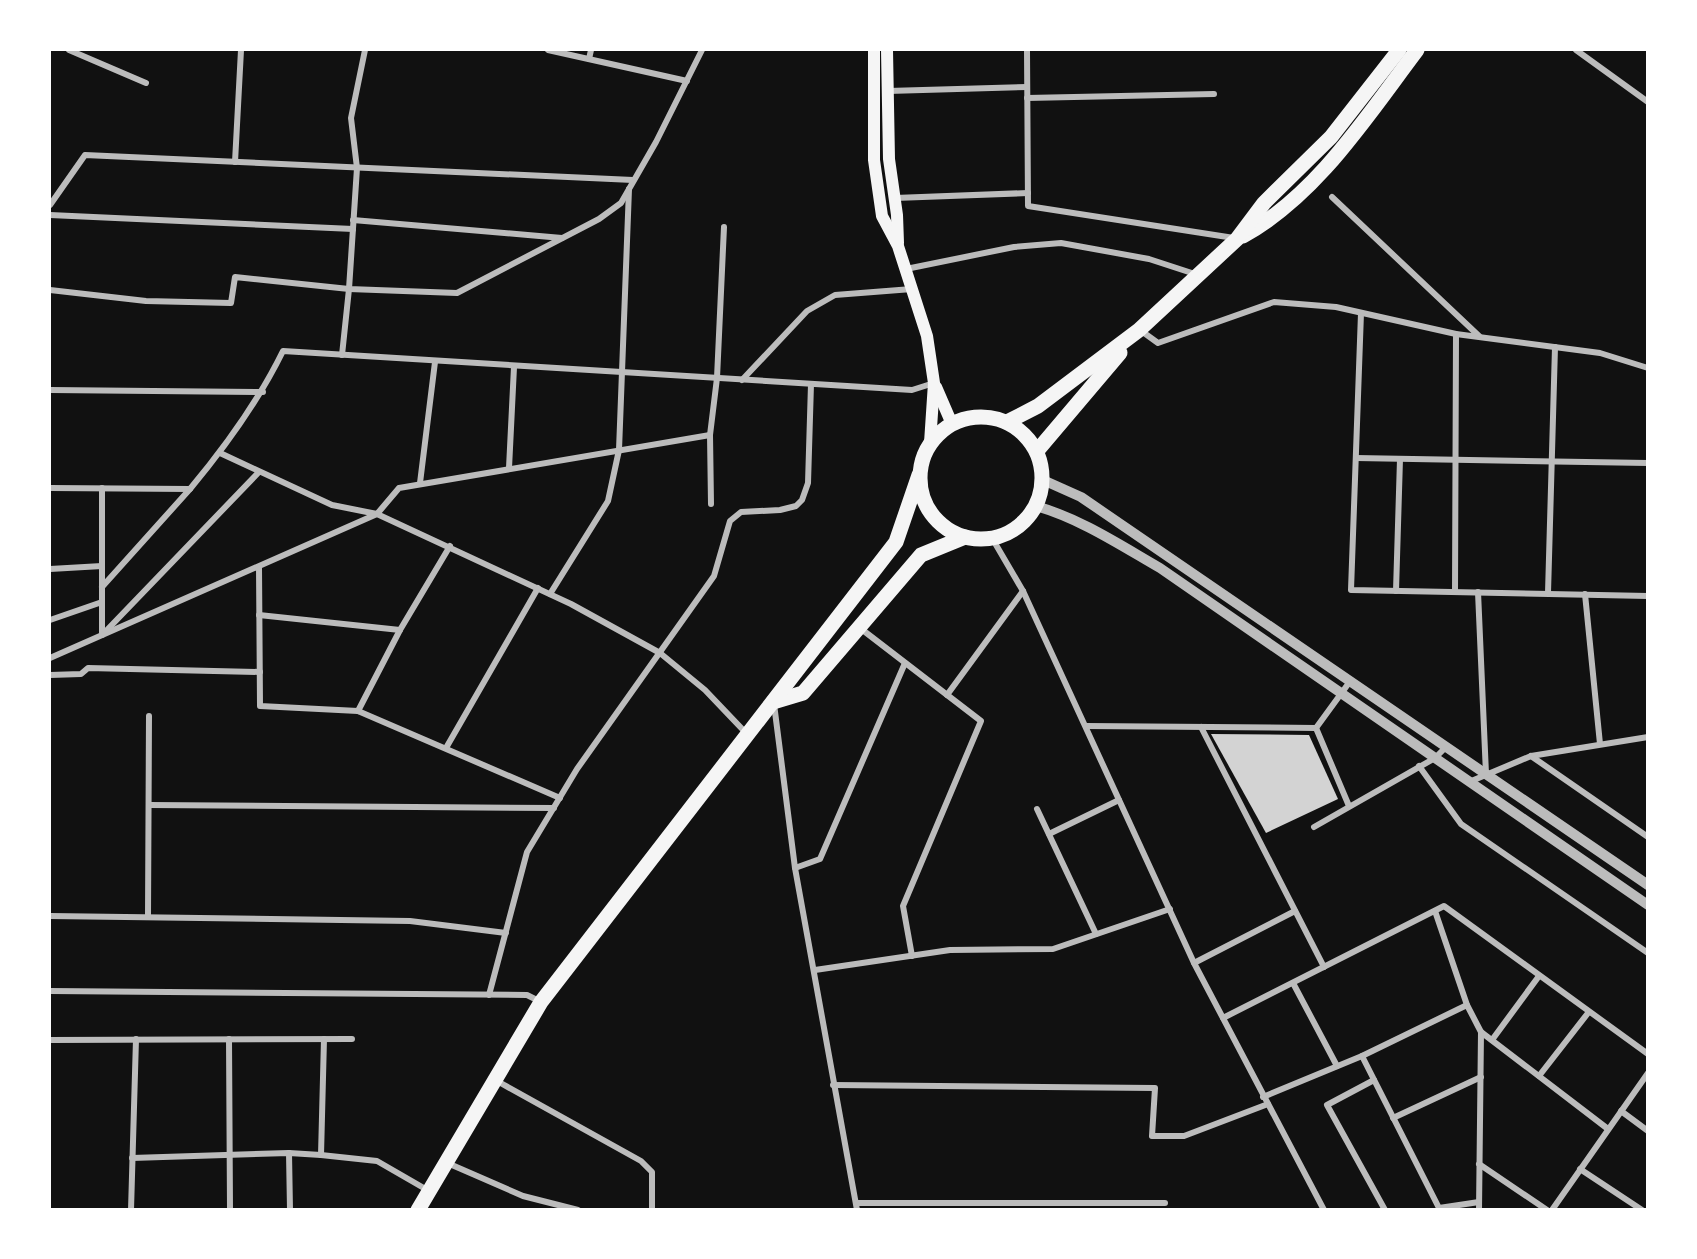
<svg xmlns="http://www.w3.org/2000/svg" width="1697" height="1259" font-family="Raleway,sans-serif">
	<rect width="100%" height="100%" fill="#111"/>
	<path fill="#d3d3d3" d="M1211,734L1309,735L1338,799L1266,833Z"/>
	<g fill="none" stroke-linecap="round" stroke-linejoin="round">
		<g stroke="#bcbcbc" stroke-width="6">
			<path d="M69,50L146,83"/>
			<path d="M548,50L687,81"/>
			<path d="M1027,50L1028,206L1234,238"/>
			<path d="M1576,50L1648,102"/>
			<path d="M589,59L591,50"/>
			<path d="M888,91L1027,87"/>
			<path d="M1027,98L1214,94"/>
			<path d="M235,162L241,50"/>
			<path d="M1332,197L1479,336"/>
			<path d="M895,198L1028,193"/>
			<path d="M50,205L85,155L633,180"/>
			<path d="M50,215L353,229"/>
			<path d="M353,220L562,238"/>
			<path d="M906,269L1014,247L1061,243L1149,259L1198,275"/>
			<path d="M50,290L146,301L231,303L235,277L349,289L457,293L599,219L621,203L656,142L702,50"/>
			<path d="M1361,313L1351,590L1648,596"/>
			<path d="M1140,330L1158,343L1274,302L1336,307L1456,334L1600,353L1648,368"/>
			<path d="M342,355L349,289L357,168L351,118L365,50"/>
			<path d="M742,380L807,311L835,295L912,289"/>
			<path d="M50,390L263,392"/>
			<path d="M220,453L332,505L377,514L571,604L660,653L705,690L746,733"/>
			<path d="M1356,458L1648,463"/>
			<path d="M509,468L514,367"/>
			<path d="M420,483L435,362"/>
			<path d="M50,488L190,489C226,446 258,402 283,351L912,390L934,383"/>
			<path d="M102,488V635"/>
			<path d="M711,504L710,435L717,378L724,227"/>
			<path d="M992,538L1023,591L1194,963L1324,1210"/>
			<path d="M259,567L260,706L358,711L560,798"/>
			<path d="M50,569L102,566"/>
			<path d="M102,587L190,489"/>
			<path d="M1396,591L1400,459"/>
			<path d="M1455,592L1456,334"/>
			<path d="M1478,592L1486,774"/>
			<path d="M1548,593L1555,347"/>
			<path d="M550,594L608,501L619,450L629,189"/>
			<path d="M1585,594L1600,744"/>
			<path d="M259,615L400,630"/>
			<path d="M50,620L102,602"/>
			<path d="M860,628L981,721L903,906L912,956"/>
			<path d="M106,631L259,472"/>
			<path d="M50,658L377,514L399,488L710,435"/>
			<path d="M50,675L81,674L88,668L260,672"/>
			<path d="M947,695L1023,591"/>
			<path d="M774,704L795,868L857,1210"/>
			<path d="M358,711L400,630L450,546"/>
			<path d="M1086,726L1316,728L1351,680"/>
			<path d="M1201,727L1324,967"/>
			<path d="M1316,728L1349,806"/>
			<path d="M446,748L538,588"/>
			<path d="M1531,756L1648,837"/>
			<path d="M1419,766L1461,824L1648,953"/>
			<path d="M1469,782L1531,756L1648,737"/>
			<path d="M149,805L554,808"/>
			<path d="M1037,809L1096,934"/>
			<path d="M1314,827L1435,758L1446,747"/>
			<path d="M1049,834L1119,800"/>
			<path d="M795,868L820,859L905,663"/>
			<path d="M1435,911L1467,1005L1481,1032L1608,1129"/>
			<path d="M50,916L410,921L506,933"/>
			<path d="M148,917L149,716"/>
			<path d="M1194,963L1295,911"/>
			<path d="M815,970L950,950L1053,949L1170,909"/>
			<path d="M1293,983L1337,1066"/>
			<path d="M50,991L527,995L539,1001"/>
			<path d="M489,995L527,852L577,769L714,576L730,521L741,512L780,510L796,506L802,500L808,483L811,384"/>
			<path d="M1223,1018L1444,906L1648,1054"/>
			<path d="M229,1039L230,1210"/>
			<path d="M50,1040L352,1039"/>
			<path d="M1492,1040L1539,976"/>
			<path d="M1362,1056L1439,1208L1479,1202"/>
			<path d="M1539,1076L1588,1013"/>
			<path d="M1374,1080L1327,1105L1385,1210"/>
			<path d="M497,1081L641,1161L652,1172V1210"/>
			<path d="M833,1085L1155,1088L1152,1136H1184L1268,1104"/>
			<path d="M1263,1097L1362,1056L1467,1005"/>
			<path d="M1621,1111L1648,1131"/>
			<path d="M1393,1118L1481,1077"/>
			<path d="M289,1153L290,1210"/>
			<path d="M321,1155L324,1039"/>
			<path d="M132,1158L289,1153L321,1155L377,1161L429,1191"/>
			<path d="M445,1162L523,1196L578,1210"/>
			<path d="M1479,1164L1547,1210"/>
			<path d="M1580,1169L1642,1210"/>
			<path d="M856,1203H1165"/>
			<path d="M131,1210L136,1039"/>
			<path d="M1479,1210L1481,1032"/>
			<path d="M1552,1210L1648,1073"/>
		</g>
		<g stroke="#bcbcbc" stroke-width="10">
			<path d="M1043,480L1081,497L1648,885"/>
			<path d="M1036,506C1081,519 1120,545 1160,568L1648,905"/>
		</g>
		<g stroke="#f5f5f5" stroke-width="12">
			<path d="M874,50V160L882,216L898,246L927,336L934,383L930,443"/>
			<path d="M887,50L889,159L897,215L898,243"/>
			<path d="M936,387L952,424"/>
		</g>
		<g stroke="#f5f5f5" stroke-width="15">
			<path d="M1243,236C1317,195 1367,116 1417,50"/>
			<circle cx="981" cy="478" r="61"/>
			<path d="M1007,422L1038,406L1139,330L1237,239L1264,203L1331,137L1399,50"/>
			<path d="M1037,451L1120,353"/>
			<path d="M773,702L803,693L921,555L965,537"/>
			<path d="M418,1210L541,1002L896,542L919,475"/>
		</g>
	</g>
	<rect width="1697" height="1259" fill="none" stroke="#ffffff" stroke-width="102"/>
</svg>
